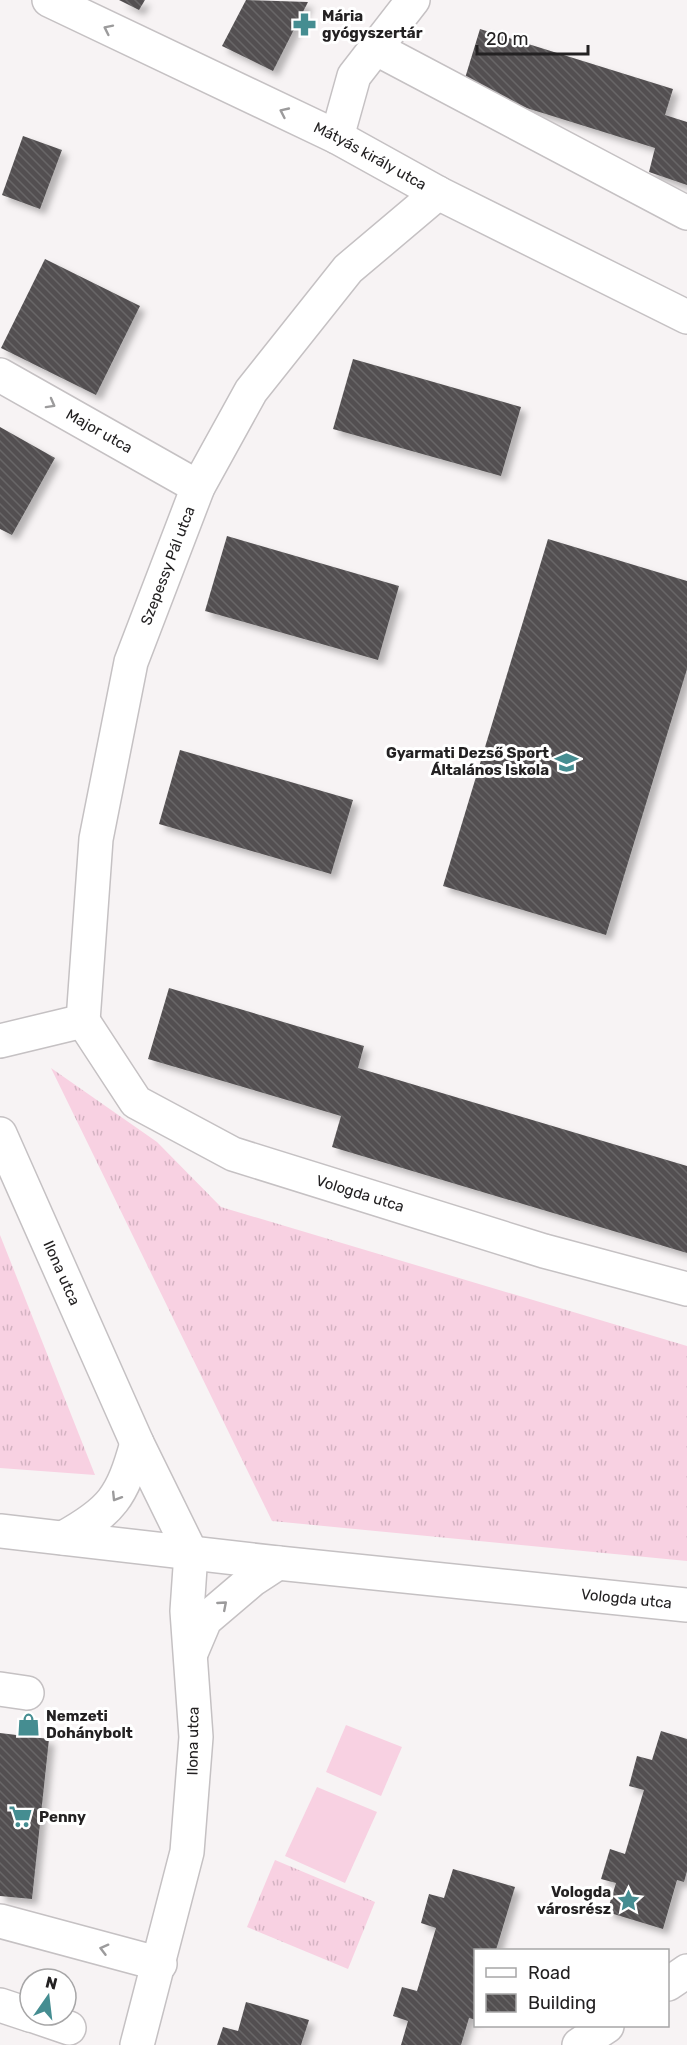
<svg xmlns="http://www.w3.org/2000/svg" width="687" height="2045" font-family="Rubik,sans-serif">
	<defs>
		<pattern id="grass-tufts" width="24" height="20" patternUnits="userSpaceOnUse" patternTransform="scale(1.5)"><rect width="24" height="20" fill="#f8d1e2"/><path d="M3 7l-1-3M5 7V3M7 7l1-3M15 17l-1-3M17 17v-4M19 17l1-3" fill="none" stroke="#d4b3c2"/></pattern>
		<pattern id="building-back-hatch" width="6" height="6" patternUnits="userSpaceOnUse" patternTransform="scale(1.5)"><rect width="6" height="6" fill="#535051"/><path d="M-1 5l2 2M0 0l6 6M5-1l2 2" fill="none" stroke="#686667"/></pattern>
		<filter id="shadow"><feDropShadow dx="5.5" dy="5.5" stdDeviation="3" flood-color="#0004"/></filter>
	</defs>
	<rect width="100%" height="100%" fill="#f7f3f4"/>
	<g fill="url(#grass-tufts)">
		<path d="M51,1068L157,1142L221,1207L687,1346V1561L272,1521Z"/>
		<path d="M0,1235L95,1475L0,1468Z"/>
		<path d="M275,1860L375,1902L348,1969L247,1927Z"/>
	</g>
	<g fill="#f8d1e2">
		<path d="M346,1725L402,1747L381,1796L326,1772Z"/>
		<path d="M317,1787L377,1812L345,1883L285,1856Z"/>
	</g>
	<g fill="url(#building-back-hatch)" filter="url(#shadow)">
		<path d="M119,0H145L139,10Z"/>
		<path d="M246,0L308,2L273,71L222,46Z"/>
		<path d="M480,29L673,89L665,115L687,122V185L649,172L655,148L462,88Z"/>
		<path d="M23,136L62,150L40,209L2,195Z"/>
		<path d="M45,259L140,306L96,395L1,348Z"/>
		<path d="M353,359L521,407L501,476L333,429Z"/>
		<path d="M0,427L55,458L12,535L0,529Z"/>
		<path d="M227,536L399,586L378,660L205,611Z"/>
		<path d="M548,539L687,581V669L606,935L443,886Z"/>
		<path d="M180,750L353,800L331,874L159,824Z"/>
		<path d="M169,988L364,1046L358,1068L687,1166V1253L332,1147L341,1116L148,1059Z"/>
		<path d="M661,1731L687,1739V1871L684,1882L677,1880L663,1929L607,1912L616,1883L601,1879L610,1849L625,1854L644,1790L629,1786L637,1756L652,1760Z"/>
		<path d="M0,1733L49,1739L32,1899L0,1896Z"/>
		<path d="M453,1869L515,1887L496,1950H476V2020L469,2018L461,2045H401L408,2021L393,2016L402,1987L417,1991L436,1928L421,1923L429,1894L444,1898Z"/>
		<path d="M246,2002L309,2020L301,2045H217L223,2027L238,2031Z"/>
	</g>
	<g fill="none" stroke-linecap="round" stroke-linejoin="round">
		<defs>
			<g id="minor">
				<path id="s1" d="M49,0L337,137L438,193L687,317"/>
				<path d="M375,48L687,213"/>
				<path d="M337,137L354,76L413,0"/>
				<path id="s2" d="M0,375L198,487"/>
				<path id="s3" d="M83,1021L96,839L131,662L198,487L251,391L348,269L438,193"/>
				<path id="s4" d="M83,1021L136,1102L233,1154L544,1251L687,1289"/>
				<path d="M0,1041L83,1021"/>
				<path id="s5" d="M0,1134L137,1443L191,1553L187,1611L196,1737L187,1852L137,2045"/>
				<path id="s6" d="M0,1531L278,1563L687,1605"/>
				<path d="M63,1538C112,1511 122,1497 137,1443"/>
				<path d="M191,1653L205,1620L252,1580L278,1563"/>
				<path d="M0,1689L27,1693"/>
				<path d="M0,1921L160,1964"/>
				<path d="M668,1984L687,1971"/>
				<path d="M0,2005L30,2015"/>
				<path d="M31,2015L69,2028"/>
				<path d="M579,2045L607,2026"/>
			</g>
		</defs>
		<use href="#minor" stroke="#c5c1c3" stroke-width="36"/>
		<use href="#minor" stroke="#fff" stroke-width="33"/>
	</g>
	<defs><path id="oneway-chevron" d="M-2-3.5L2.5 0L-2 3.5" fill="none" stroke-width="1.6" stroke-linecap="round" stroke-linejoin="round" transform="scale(1.5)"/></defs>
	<g stroke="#9c9b9c">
		<use href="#oneway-chevron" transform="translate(108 29) rotate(-154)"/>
		<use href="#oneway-chevron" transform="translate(284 112) rotate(-155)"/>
		<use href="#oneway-chevron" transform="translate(51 404) rotate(29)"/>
		<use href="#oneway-chevron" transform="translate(116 1497) rotate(122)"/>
		<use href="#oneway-chevron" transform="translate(223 1605) rotate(-41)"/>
		<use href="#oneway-chevron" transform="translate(104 1949) rotate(-165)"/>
	</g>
	<defs>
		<symbol id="pharmacy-bare" viewBox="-9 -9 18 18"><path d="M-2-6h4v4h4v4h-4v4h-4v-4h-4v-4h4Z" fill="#458d91" stroke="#fff" stroke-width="2.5" paint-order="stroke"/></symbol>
		<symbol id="school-bare" viewBox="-9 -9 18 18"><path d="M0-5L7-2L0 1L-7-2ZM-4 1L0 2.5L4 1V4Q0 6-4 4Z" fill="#458d91" stroke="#fff" stroke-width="2.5" paint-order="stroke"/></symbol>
		<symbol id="shop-bare" viewBox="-9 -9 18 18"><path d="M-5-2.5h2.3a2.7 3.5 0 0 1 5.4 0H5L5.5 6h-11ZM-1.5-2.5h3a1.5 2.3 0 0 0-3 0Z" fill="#458d91" stroke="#fff" stroke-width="2.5" paint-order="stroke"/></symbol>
		<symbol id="supermarket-bare" viewBox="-9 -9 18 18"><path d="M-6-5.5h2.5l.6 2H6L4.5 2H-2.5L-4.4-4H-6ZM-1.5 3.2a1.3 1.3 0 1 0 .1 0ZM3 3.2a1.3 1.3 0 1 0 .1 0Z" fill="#458d91" stroke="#fff" stroke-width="2.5" paint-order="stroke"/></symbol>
		<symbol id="sight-bare" viewBox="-9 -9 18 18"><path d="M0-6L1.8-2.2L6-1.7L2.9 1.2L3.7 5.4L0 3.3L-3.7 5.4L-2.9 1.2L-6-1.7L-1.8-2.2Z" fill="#458d91" stroke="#fff" stroke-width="2.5" paint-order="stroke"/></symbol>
	</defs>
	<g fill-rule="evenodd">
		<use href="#pharmacy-bare" x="288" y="8" width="33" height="33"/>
		<use href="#school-bare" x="550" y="746" width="33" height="33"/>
		<use href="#shop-bare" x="12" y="1708" width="33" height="33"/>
		<use href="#supermarket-bare" x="4" y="1800" width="33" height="33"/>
		<use href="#sight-bare" x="612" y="1884" width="33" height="33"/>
	</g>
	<g text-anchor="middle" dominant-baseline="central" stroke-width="6" stroke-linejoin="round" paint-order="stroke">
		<g font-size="15" font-weight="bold" fill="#232122" stroke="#fff" text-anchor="start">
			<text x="322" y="16">Mária<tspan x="322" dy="17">gyógyszertár</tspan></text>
			<text x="549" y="753" text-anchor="end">Gyarmati Dezső Sport<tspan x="549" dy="17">Általános Iskola</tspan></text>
			<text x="46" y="1716">Nemzeti<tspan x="46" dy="17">Dohánybolt</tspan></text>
			<text x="39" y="1817">Penny</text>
			<text x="611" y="1892" text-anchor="end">Vologda<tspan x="611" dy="17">városrész</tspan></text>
		</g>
		<g font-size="15" fill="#232122" stroke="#fff">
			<text stroke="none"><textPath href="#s1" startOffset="357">Mátyás király utca</textPath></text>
			<text stroke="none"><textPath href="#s2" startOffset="114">Major utca</textPath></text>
			<text stroke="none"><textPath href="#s3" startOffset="466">Szepessy Pál utca</textPath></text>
			<text stroke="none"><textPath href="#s4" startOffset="340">Vologda utca</textPath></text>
			<text stroke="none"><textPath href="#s5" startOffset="152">Ilona utca</textPath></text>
			<text stroke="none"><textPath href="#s6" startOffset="630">Vologda utca</textPath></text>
			<text transform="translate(193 1741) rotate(-89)">Ilona utca</text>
		</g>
	</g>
	<rect x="474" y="1949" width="195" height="78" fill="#ffffff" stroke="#a7a6a7" stroke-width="1.5"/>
	<rect x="486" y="1968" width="30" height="9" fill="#ffffff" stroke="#a7a6a7" stroke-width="1.5"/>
	<text x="528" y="1979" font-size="18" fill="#232122">Road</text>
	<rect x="486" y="1994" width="30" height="18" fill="url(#building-back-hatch)" stroke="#a7a6a7" stroke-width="1.5"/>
	<text x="528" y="2009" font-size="18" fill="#232122">Building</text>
	<g transform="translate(48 1997) rotate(14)"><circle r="28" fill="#ffffff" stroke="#a7a6a7" stroke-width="1.5"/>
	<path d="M0-4.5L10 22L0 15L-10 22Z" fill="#458d91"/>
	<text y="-9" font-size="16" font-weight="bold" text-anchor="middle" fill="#232122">N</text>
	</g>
	<path d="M477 45v9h111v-9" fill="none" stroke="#232122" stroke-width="3"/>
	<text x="486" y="45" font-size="18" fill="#232122" stroke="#ffffff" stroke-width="4.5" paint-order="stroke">20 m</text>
</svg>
